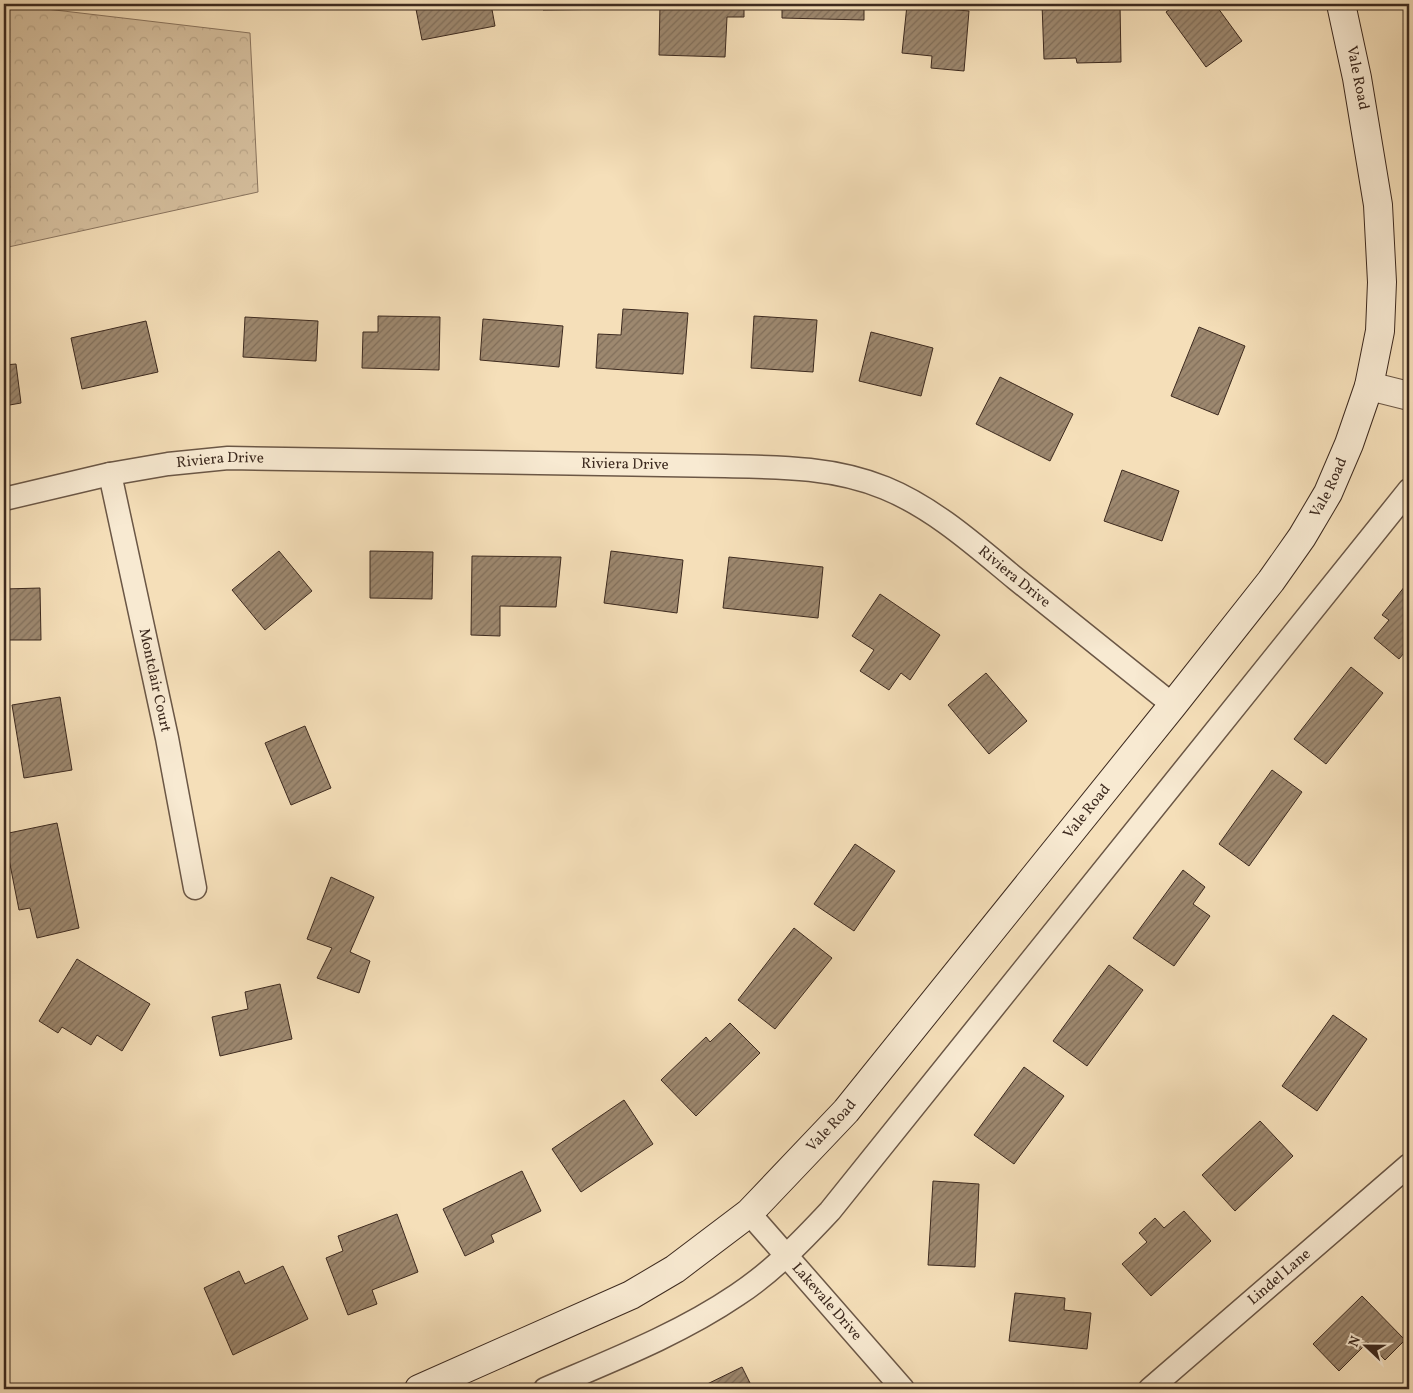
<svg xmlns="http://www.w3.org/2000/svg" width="1413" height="1393" font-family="Vollkorn,serif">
	<defs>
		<pattern id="forest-crowns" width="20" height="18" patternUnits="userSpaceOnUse" patternTransform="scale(1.25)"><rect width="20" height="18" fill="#d6c09f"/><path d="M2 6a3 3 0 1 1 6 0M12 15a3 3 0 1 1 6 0" fill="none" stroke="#b9a588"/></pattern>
		<pattern id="building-hatch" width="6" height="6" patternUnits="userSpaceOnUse" patternTransform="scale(1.25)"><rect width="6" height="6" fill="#9d886f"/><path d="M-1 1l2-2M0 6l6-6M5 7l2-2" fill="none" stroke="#816f5b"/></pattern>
	</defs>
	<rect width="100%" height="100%" fill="#f5dfb9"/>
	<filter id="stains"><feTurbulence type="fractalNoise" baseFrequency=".004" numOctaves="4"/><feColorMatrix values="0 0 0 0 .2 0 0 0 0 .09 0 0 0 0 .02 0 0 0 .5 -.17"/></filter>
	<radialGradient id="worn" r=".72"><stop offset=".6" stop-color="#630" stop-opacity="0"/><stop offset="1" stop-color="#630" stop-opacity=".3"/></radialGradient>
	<path fill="url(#forest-crowns)" stroke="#8a755f" d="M4,4L250,33L258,192L4,248Z"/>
	<g fill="url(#building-hatch)" stroke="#3d2a1f">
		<path d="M415,4H491L495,26L422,40Z"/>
		<path d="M543,4H624V9L543,10Z"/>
		<path d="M660,4H744V17H727L725,57L659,55Z"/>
		<path d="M782,4H864V20L782,18Z"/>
		<path d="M1042,4H1120L1121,62L1077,63L1076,58L1044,59Z"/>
		<path d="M1177,4H1215L1242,41L1206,67L1166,12Z"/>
		<path d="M907,5L969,11L964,71L931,68L932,56L902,53Z"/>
		<path d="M623,309L688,313L683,374L596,368L598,334L621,335Z"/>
		<path d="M378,316L440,317L439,370L362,368L363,332H378Z"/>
		<path d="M754,316L817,320L813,372L751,368Z"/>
		<path d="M245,317L318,321L316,361L243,357Z"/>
		<path d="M483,319L563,326L559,367L480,360Z"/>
		<path d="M146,321L158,372L82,389L71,338Z"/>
		<path d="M1199,327L1245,346L1218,415L1171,396Z"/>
		<path d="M871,332L933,348L921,396L859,381Z"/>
		<path d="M16,364L21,403L4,406V365Z"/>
		<path d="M1000,377L1073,414L1050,461L976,424Z"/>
		<path d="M1122,470L1179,491L1162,541L1104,521Z"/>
		<path d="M279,551L312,591L265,630L232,590Z"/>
		<path d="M370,551L433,552L432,599L370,598Z"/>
		<path d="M611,551L683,560L677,613L604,603Z"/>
		<path d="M472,556L561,557L556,607L500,606V636L471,635Z"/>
		<path d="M729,557L823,567L818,618L723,608Z"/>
		<path d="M1409,581V647L1399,659L1374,638L1389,620L1382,615Z"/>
		<path d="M40,588L41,640H4V589Z"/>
		<path d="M880,594L940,635L910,680L901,673L889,690L860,671L874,650L852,636Z"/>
		<path d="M1351,667L1383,693L1326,764L1294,739Z"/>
		<path d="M986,673L1027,721L989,754L948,705Z"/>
		<path d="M60,697L72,770L24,778L12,705Z"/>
		<path d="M305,726L331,788L291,805L265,743Z"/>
		<path d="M1272,770L1302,792L1249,866L1219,844Z"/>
		<path d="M57,823L79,928L37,938L30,908L19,910L4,834Z"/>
		<path d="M855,844L895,871L854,931L814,904Z"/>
		<path d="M1183,870L1205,887L1193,904L1210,916L1174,966L1133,938Z"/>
		<path d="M331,877L374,897L350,952L370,961L359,993L317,978L332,948L307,939Z"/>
		<path d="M794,928L832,958L775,1029L738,1000Z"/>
		<path d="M77,959L150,1004L122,1051L97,1035L91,1045L62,1027L58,1033L39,1021Z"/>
		<path d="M1109,965L1143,990L1087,1066L1053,1041Z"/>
		<path d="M280,984L292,1039L220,1056L212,1017L248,1009L245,992Z"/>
		<path d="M1333,1015L1367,1039L1317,1111L1282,1086Z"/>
		<path d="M730,1023L760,1053L696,1116L661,1080L706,1037L710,1042Z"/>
		<path d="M1024,1067L1064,1096L1014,1164L974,1135Z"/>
		<path d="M624,1100L653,1144L581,1192L552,1149Z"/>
		<path d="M1260,1121L1293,1156L1235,1211L1202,1175Z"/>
		<path d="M522,1171L541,1211L491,1235L494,1242L465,1256L443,1209Z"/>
		<path d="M933,1181L979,1184L975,1267L928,1265Z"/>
		<path d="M1184,1211L1211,1241L1151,1296L1122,1264L1147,1242L1139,1233L1155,1218L1164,1228Z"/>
		<path d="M397,1214L418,1272L372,1290L377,1304L348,1315L326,1258L343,1251L338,1236Z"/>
		<path d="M283,1266L308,1319L233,1355L204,1288L239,1271L245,1284Z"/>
		<path d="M1015,1293L1065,1298L1064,1310L1091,1313L1087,1349L1009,1341Z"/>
		<path d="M1362,1296L1405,1340L1385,1360L1368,1342L1339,1371L1313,1344Z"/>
		<path d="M742,1367L753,1389H697Z"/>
	</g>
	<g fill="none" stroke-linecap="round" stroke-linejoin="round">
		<defs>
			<g id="minor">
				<path id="s1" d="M110,474L167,738L195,888"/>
				<path id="s2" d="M4,499L110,474L168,464L228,458L725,466C779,467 834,467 885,488C934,508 976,546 1016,579C1069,621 1121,663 1173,705"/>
				<path id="s3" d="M749,1213L903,1389"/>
				<path d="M545,1389C610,1361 678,1335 737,1295C772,1272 801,1242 830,1211L1409,490"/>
				<path id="s4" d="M1150,1389L1409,1165"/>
			</g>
			<path id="tertiary" d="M1369,386L1409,396"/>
			<g id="secondary">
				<path id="s5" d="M419,1389L631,1295L675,1269L749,1213L846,1111L1173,705L1271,581L1302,537L1328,493L1349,444L1369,386L1380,331L1382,282L1378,205L1357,78L1341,4"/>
			</g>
		</defs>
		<use href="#minor" stroke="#6b5746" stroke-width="25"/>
		<use href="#tertiary" stroke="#6b5746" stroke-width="30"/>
		<use href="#secondary" stroke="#3d2a1f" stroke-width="30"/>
		<use href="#minor" stroke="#f8ead2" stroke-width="22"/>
		<use href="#tertiary" stroke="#f8ead2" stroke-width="28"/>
		<use href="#secondary" stroke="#f8ead2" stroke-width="28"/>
	</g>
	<g text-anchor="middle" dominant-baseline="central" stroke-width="4" stroke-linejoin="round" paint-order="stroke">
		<g font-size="15" fill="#3d2a1f" stroke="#f8ead2">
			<text transform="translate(1357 78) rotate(79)">Vale Road</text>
			<text stroke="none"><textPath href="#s2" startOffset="220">Riviera Drive</textPath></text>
			<text stroke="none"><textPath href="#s2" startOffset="625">Riviera Drive</textPath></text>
			<text stroke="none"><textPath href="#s5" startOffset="1306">Vale Road</textPath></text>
			<text stroke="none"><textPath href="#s2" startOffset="1045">Riviera Drive</textPath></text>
			<text stroke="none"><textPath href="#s1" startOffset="211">Montclair Court</textPath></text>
			<text stroke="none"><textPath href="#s5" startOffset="901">Vale Road</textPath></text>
			<text stroke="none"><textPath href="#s5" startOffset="496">Vale Road</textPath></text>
			<text stroke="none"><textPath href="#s4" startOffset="171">Lindel Lane</textPath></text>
			<text stroke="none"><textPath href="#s3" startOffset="118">Lakevale Drive</textPath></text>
		</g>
	</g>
	<rect width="1413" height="1393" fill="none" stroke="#f5dfb9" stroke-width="20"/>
	<rect x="5" y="5" width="1403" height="1383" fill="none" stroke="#3d2a1f" stroke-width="2.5"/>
	<rect x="10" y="10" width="1393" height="1373" fill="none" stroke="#3d2a1f"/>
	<g transform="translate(1366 1346) rotate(292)" stroke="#f8ead2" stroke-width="4" paint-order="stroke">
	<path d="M0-4L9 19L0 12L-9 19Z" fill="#3d2a1f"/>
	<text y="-8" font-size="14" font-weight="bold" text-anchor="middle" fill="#3d2a1f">N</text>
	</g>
	<rect width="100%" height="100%" filter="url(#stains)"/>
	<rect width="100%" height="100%" fill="url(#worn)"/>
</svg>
